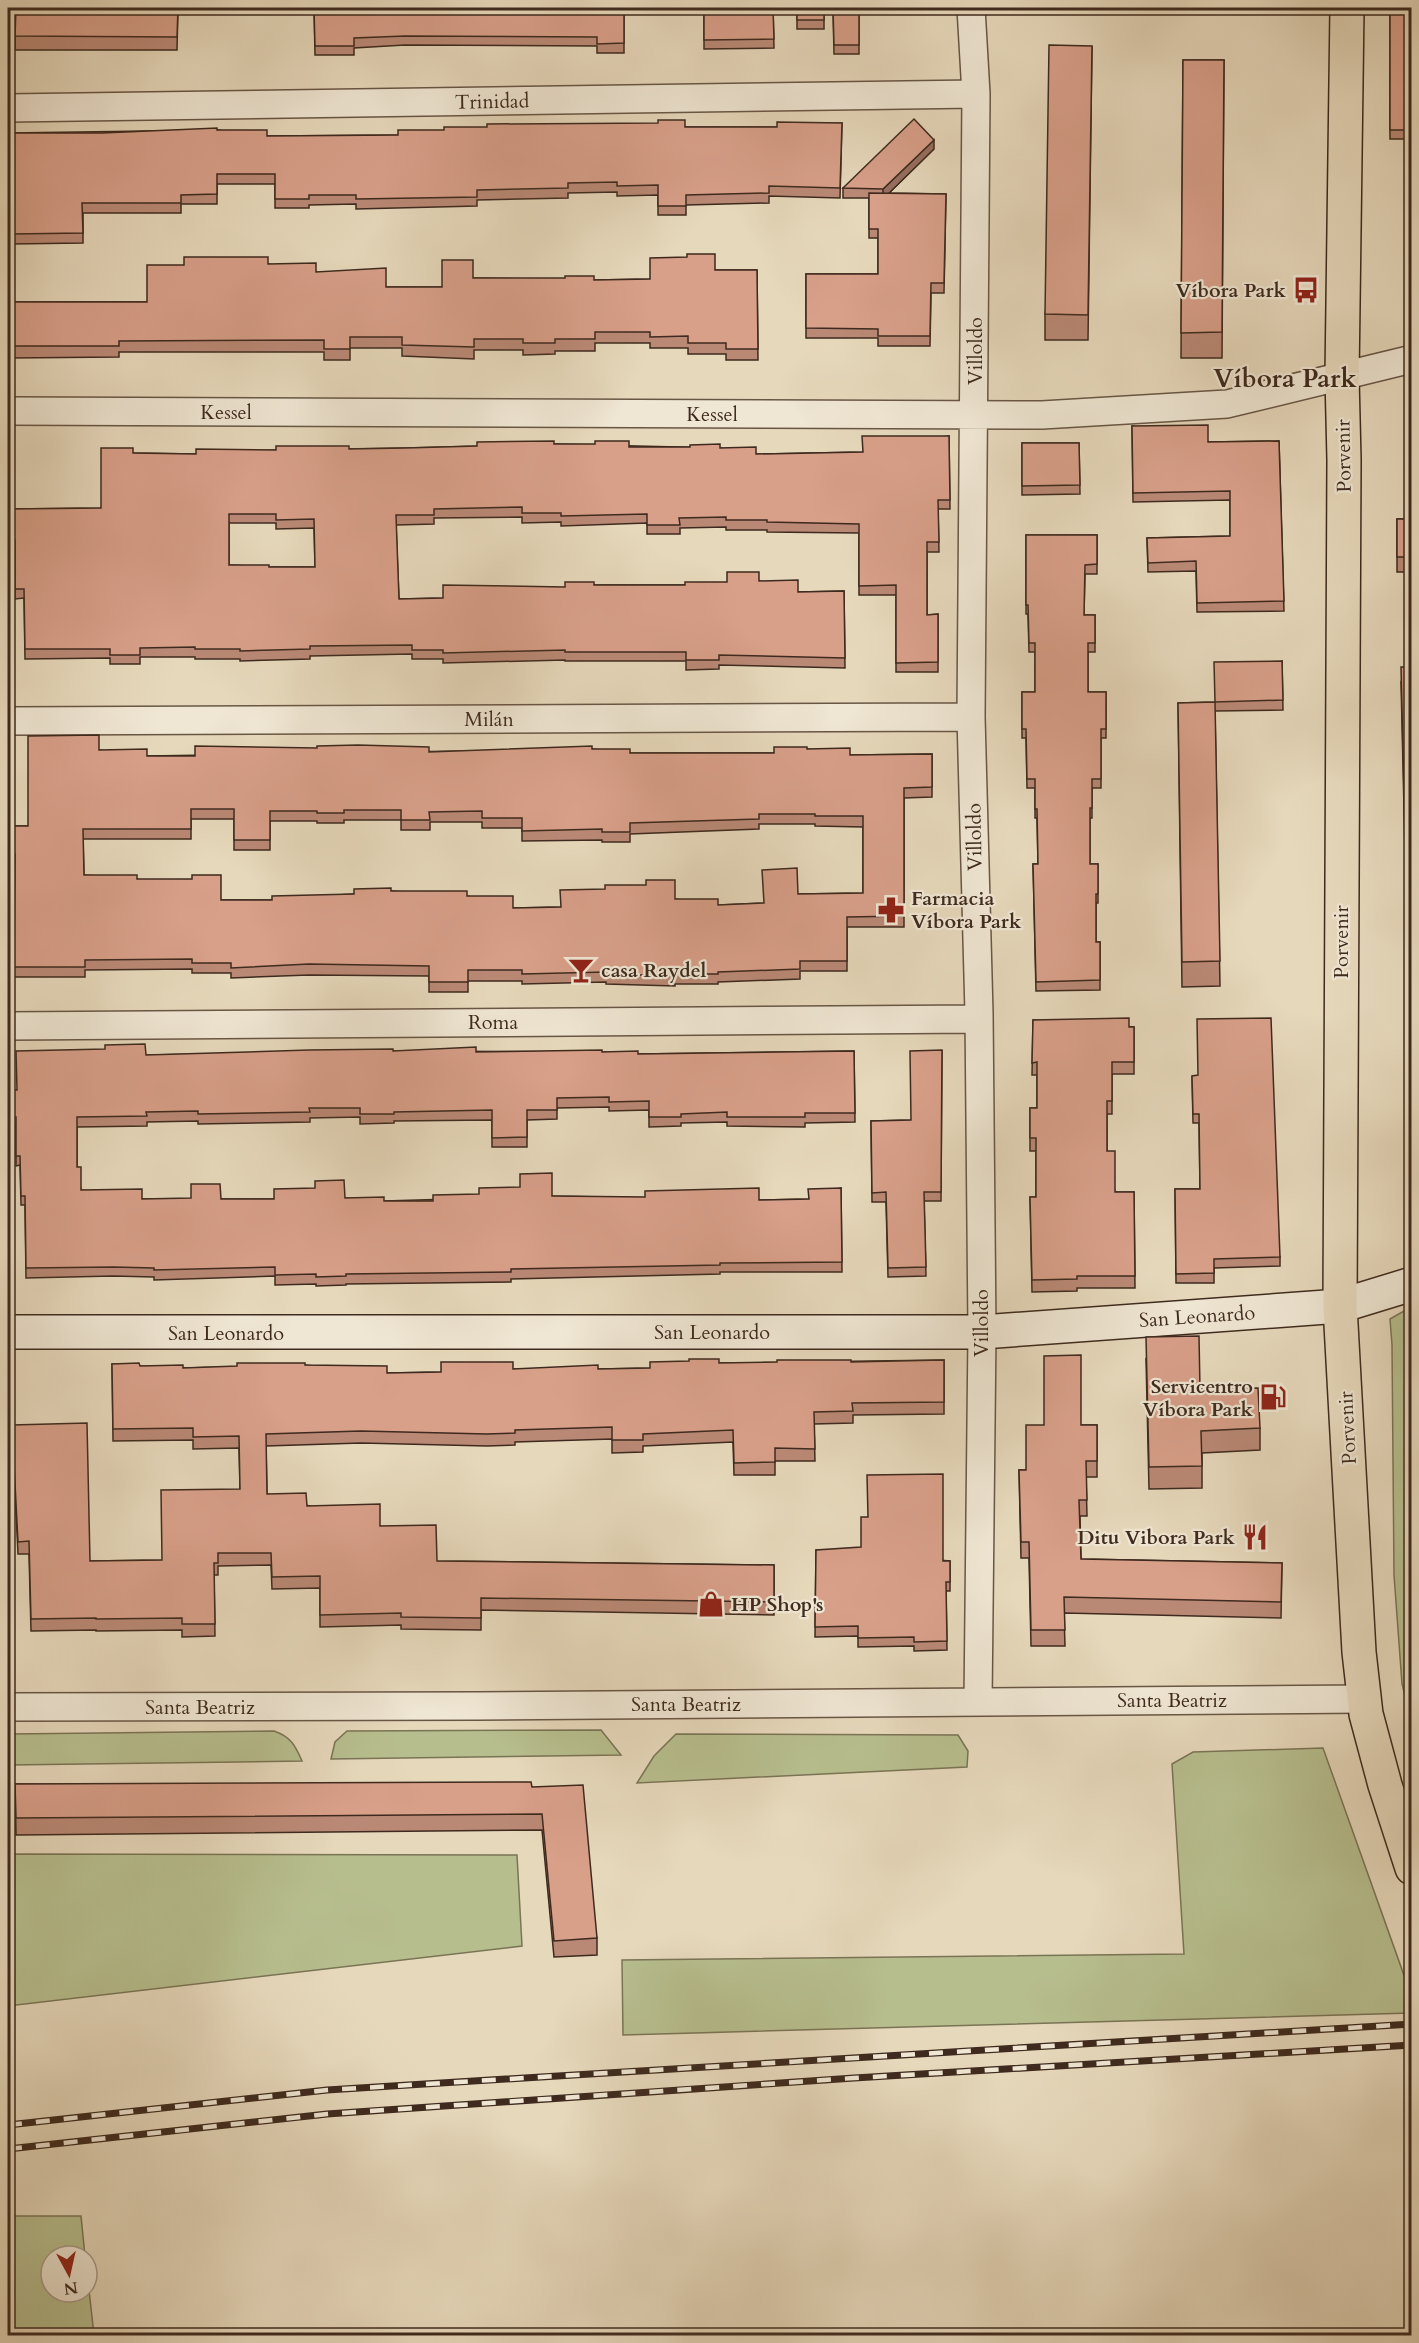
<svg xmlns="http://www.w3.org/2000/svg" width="1419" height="2343" font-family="Cardo,serif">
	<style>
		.green { fill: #b7be8e; stroke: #7a7456; stroke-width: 1.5 }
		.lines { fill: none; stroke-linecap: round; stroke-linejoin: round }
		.street-casing { stroke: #685645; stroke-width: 30 }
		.secondary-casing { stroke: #3e2a1e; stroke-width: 36 }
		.primary-casing { stroke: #3e2a1e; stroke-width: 36 }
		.street { stroke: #efe6d3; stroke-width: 27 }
		.secondary { stroke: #efe6d3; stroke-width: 33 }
		.primary { stroke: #e6d8bb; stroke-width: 33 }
		.rail-casing { stroke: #3e2a1e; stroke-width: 7 }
		.rail { stroke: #efe6d3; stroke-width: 4.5; stroke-dasharray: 14; stroke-linecap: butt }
		.wall { fill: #ba8976; stroke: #3e2a1e; stroke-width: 1.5; fill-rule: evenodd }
		.shaded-wall { fill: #976f60; stroke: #3e2a1e; stroke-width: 1.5 }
		.building { fill: #d89f89; stroke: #3e2a1e; stroke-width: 1.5; fill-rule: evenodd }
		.labels { text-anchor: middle; stroke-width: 4.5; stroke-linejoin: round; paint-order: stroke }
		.street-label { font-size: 20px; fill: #3e2a1e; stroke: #efe6d3 }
		.poi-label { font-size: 20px; font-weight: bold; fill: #3e2a1e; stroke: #efe6d3; text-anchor: end }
		.district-label { font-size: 26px; font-weight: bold; fill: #3e2a1e; stroke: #efe6d3 }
	</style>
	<rect width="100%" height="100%" fill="#e6d8bb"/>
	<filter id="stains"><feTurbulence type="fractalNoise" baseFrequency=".00333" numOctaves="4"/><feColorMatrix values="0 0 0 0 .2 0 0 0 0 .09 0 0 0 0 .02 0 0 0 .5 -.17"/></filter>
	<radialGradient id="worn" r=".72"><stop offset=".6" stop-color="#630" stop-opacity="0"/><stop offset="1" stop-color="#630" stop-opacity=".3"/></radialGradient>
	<path class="green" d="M1411,1307V1720L1402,1684L1394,1575L1392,1345L1390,1319Z
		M601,1730L621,1755L331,1759L335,1742L347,1731Z
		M274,1731C291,1737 295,1745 302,1761L8,1765V1735L10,1734Z
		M676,1734L958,1735L968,1751L967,1767L637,1783L654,1756Z
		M1323,1748L1411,1995V2013L623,2035L622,1960L1184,1954L1172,1764L1193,1752Z
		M8,1854L517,1855L522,1946L8,2006Z
		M8,2216H81L85,2256H51V2292H87V2272L94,2335H8Z"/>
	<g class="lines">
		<g class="street-casing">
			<path id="street" d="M971,8L976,94L971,717L979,1013L982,1332L978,1702
				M8,108L976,94
				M8,411L1042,415L1227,404L1412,359
				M8,721L971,717
				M8,1026L979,1019
				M8,1707L477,1706L1365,1699"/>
		</g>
		<g class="secondary-casing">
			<path id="secondary" d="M8,1332H982L1340,1306L1412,1284"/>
		</g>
		<g class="primary-casing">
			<path id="primary" d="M1347,8L1342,377L1344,460L1340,1306L1359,1652L1366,1714L1385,1785L1412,1868"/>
		</g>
		<use href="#street" class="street"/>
		<use href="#secondary" class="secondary"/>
		<use href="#primary" class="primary"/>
		<g class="rail-casing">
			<path id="rail" d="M8,2125L327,2090L1412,2024
				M8,2149L327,2114L854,2078L1412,2045"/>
		</g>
		<use href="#rail" class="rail"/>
	</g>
	<path class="wall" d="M16,8H178L177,50H15Z
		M314,8H624V53H597V46L405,45L354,48V55H315Z
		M704,8H773L774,48L704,49Z
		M797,8H824V29H797Z
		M833,8H859V54H834Z
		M1412,8V139H1390V9Z
		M1092,46L1088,340H1045V314Z
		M1183,60H1224L1222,358H1181Z
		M842,123L840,198L769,196V203L686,205V215H658V195L617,196V192L568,193V198L477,200V206L356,209V204L309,205V208H275V184H217V204H181V213H83V243L11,244V183H8V133L217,130L267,136L398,135L685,127H777Z
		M934,149L889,193L946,194L944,293H931L930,346H878V338H806V274H878V238H869V198H843V188Z
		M268,264L316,272L386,287H442L473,278L594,280L650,279L715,270H757L758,360H726V354H688V348H650V343H595V351H555V354L523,355V350H474V359L402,356V348H350V360H324V352H119V357L10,358V302H147Z
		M1132,426L1208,442L1279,441L1284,611L1197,612L1196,571L1148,572L1147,538L1230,536V500L1133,502Z
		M949,436L950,509H938L939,552H927V615L938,614V672H896V595H859V533L767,532V530H726V527L680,528V534H647V523L561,526V522L522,523V517L434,518V524L396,525L399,599L443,598L594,585H685L759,581L798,592L844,591L845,668L719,665V669L686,670V661H565V660L443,663V659H412V654L310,656V659L240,661V659H195V657H140V664H110V658L25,659L24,598L15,599V549H8V509L101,508L133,453L196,454L276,450L405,448L554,444L720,448L756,454L862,452ZM229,523H276V529L314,528L315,567H269L229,565Z
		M1022,443H1079L1080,494L1022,495Z
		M1397,519H1412V851H1405L1401,682L1407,667L1406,572H1397Z
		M1026,535H1097V574H1085L1084,615H1095V652H1088V692H1106V738H1101V788H1092V818H1090V864H1098V903H1096V942H1100V990L1036,991L1033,864H1038L1037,818H1035V788H1027L1026,738H1022V692H1035V652H1029L1028,614H1026Z
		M1282,661L1283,710L1215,711L1220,986L1182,987L1178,703L1215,702Z
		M592,749L630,753H774L807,749L850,755L932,754V797L904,798V927H847V971H800V979L718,982V984H675V986L606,984V982L522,984V981H468V992H429V976L309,975L231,978V973H192V969L85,970V977H14L15,864H8V826H28L99,750L147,756ZM191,819H234V850H270V821H317V823H344V820H401V830H430V822H482V828H522V841L602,840V842H630V834L759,829V824H815V826L863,827V893L798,894L763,903L718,905L675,899L560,907L513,908L467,896L391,891L272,900H221L137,879L84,875L83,839H191Z
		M1033,1020L1134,1027V1074H1112V1114H1107V1151L1115,1192H1134L1135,1288H1077V1291L1032,1292L1030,1197H1036V1151H1030V1108H1037V1075H1032Z
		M1412,1025V1121H1408L1405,1035Z
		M942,1050L941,1201H924L926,1276L888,1277L886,1202H872L871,1121L911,1120Z
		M393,1051L602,1052L638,1054L854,1051L855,1122L805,1123V1127L727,1126V1122L681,1123V1126L649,1127V1110L609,1111V1107L557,1108V1119L527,1120V1147H492V1120L394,1121V1123L360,1124V1117L310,1118V1122L198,1124V1121L147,1122V1126L77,1127V1167L81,1190L142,1199H274L345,1198L384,1201L552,1196L759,1200L808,1199L841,1188L842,1272H720V1274L511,1279V1282L346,1284V1285L316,1286V1284L275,1285V1276L154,1280V1277L113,1276L26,1278L25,1205H21L20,1165L16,1166V1126H10V1090H17L146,1055Z
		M1192,1076L1280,1257V1266L1214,1268V1283H1176L1175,1189H1200L1199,1123H1193Z
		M1146,1359L1200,1389L1260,1428V1450L1202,1453V1488L1149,1489Z
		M944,1360V1414L853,1415V1423L814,1424L815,1461H775V1475H734L733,1442L643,1446V1452L612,1453V1439L515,1442V1445L487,1446L361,1443L266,1446L267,1494L380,1526L437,1561L774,1565V1615L481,1610V1630L401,1629V1625L320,1627V1588L272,1589L271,1565L218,1566V1575H214L215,1636L182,1637V1630L96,1631V1630L31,1631L29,1554H18L12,1425L90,1561L162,1560L240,1489L239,1448L193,1449V1440L113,1441L112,1364L140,1366L183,1368L305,1365L387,1373L441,1372L513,1369H598L650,1368L719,1363Z
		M1081,1425H1097V1477H1086L1087,1516H1080L1081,1559L1282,1563L1281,1618L1064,1613L1065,1646H1031L1029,1558H1021L1019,1470H1026Z
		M816,1550L950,1561V1591H946L947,1650L914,1651V1646L858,1647V1636L815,1637Z
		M15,1784L532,1787L597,1938V1955L554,1957L542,1830L16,1835Z"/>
	<path class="shaded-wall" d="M934,140V149L883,199V189Z"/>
	<path class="building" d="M16,8H178L177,37L15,36Z
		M314,8H624V43L597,44V37L405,36L354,38V46H315Z
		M704,8H773L774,39L704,40Z
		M797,8H824V20H797Z
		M833,8H859V45H834Z
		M1412,8V130H1390V9Z
		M1049,45L1092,46L1088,315L1045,314Z
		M1183,60H1224L1222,332L1181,333Z
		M914,119L934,140L883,189L843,188Z
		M658,120H685V127H777V122L842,123L840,188L769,186V193L686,195V206H658V185L617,186V182L568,183V188L477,190V197L356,199V195H309V199H275V174H217V194L181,195V203H82L83,233L11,234V174H8V133H102L217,128V130H267V136L398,135V130H444V127H487V124L658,123Z
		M869,193L946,194L944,283H931L930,336H878V329L806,328V274H878V229H869Z
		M687,254H715V270H757L758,349H726V343H688V336L650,337V332H595V339H555V343H523V339H474V347L402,345V337H350V349H324V340L119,341V346H10V302H147V265H184V257H268V264L316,263V272L386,268V287H442V260H473V278H565V276H594V280L650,279V258L687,257Z
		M1208,425V442L1279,441L1284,601L1197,603L1196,561L1148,563L1147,538L1230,536V491L1133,493L1132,426Z
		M862,436H949L950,500H938L939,542H927V615L938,614V662L896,663V585L859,586V524L767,522V520H726V517L679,518L680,525H647V514L561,516V513H522V507L434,509V515H396L399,599L443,598V585L565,587V582H594V585H685V582H727V572H759V581L798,580V592L844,591L845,658L719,655V660H686V652H565V650L443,653V650H412V645L310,646V649L240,651V649H195V647L140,648V655H110V649H25L24,589H15V540H8V509L101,508V448H133V453L196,454V449L276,450V446H349V449L405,448L477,446V442L554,441V444H595V441H629V447H690V445L720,444V448L756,447V454L863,452ZM229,514H276V520L314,519L315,567H269V565H229Z
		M1022,443H1079L1080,485L1022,486Z
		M1397,519H1412V835L1405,836L1401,667H1407L1406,557H1397Z
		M1026,535H1097V564L1085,565L1084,615H1095V643H1088V692H1106V729H1101V779H1092V808H1090V864H1098V894H1096V942H1100V980L1036,982L1033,864H1038L1037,809H1035V779H1027L1026,729H1022V692H1035V643H1029L1028,605H1026Z
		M1282,661L1283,700L1215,702L1214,662Z
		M1215,702L1220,961L1182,962L1178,703Z
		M99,735V750L147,749V756H195V746L317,748V746L358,745L429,747V752L592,746V749H630V753H774V747H807V749L850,748V755L932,754V787L904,788V916L847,917V961H800V969L718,972V974H675V976L606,974V972L522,974V970H468V982H429V966L309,964L231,968V963H192V959L85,960V967H14L15,854H8V826H28V736ZM191,809H234V840H270V811H317V813H344V810H401V820H430L429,812L482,811V818H522V831L602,829V832H630V823L759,819V814H815V816H863V893L798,894L797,868L762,870L764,903L718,905V899H675V880H646V885H605V889L560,890L561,907L513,908V896H467V891H391V888L354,889V894L272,896V900H221V875H192V879H137V875H84L83,829H191Z
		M1129,1018V1027H1134V1062H1112V1101H1107V1151H1115V1192H1134L1135,1276H1077V1279L1032,1280L1030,1197H1036V1138H1030V1108H1037V1062L1032,1063L1033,1020Z
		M1271,1018L1280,1257L1214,1259V1273L1176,1274L1175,1189H1200L1199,1114H1193L1192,1076L1198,1075L1197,1019Z
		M1405,1025H1412V1112H1408Z
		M145,1044L146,1055L309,1050L393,1049V1051L476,1047V1052L602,1050V1052L638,1051V1054L854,1051L855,1113H805V1117H727V1112L681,1114V1117H649V1101L609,1102V1097L557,1098V1110H527V1137L492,1138V1110L394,1112V1114H360V1108H309L310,1112L198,1114V1111L146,1112L147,1116L77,1117V1167H81V1190L142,1189V1199L191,1198V1184H220L221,1199H274V1189L315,1188V1181L344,1180L345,1198L384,1197V1201H433V1195L479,1194V1188L520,1187V1174L552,1173V1196L645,1197V1191L759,1188V1200L809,1199L808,1189L841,1188L842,1262L720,1263V1265L511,1269V1272L346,1274V1276L316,1277V1274L275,1275V1267L154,1270V1268L113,1267L26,1268L25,1196H21L20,1156H16V1117H10V1090H17L16,1051L105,1049V1045Z
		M942,1050L941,1192H924L926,1267L888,1268L886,1192L872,1193L871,1121L911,1120L910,1051Z
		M1199,1336L1200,1389L1258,1388L1260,1428L1201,1431L1202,1466L1149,1467L1146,1337Z
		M1081,1355V1425H1097V1461H1086L1087,1500H1079L1081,1559L1282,1563L1281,1602L1064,1597L1065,1630H1031L1029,1542H1021L1019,1470H1026V1425H1044V1356Z
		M689,1359H719V1363L777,1362V1360H851V1362L944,1360V1402L852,1403L853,1411L814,1412L815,1449L775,1448V1462L734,1463L733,1430L643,1434V1440H612V1427L515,1430V1433L487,1434L361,1431L266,1434L267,1494L306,1493L307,1506L380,1504V1526L436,1525L437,1561L774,1565V1602L481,1598V1618L401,1617V1613L320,1615V1576L272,1577L271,1553H218V1563H214L215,1624H182V1618L96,1619V1618L31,1619L29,1541L18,1542L12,1425L87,1423L90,1561L162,1560L161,1490L240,1489L239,1436L193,1437V1428L113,1429L112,1364L139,1363L140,1366L183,1365V1368L237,1366V1363H305V1365L387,1366V1373L441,1372V1362H513V1369L598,1365V1369L650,1368V1362L689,1361Z
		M943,1474V1561H950V1582H946L947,1641L914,1642V1637L858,1638V1626L815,1627L816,1550L861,1547V1517H868L867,1475Z
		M531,1782L532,1787L583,1785L597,1938L554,1941L542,1814L16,1818L15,1784Z"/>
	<defs>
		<g id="bus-bare" transform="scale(2.07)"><path d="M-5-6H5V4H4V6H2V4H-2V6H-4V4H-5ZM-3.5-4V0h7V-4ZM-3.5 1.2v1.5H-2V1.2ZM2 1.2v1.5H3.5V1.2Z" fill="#8f2418" stroke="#efe6d3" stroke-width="2.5" paint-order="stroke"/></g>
		<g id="pharmacy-bare" transform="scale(2.07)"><path d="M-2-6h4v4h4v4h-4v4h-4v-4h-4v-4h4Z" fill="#8f2418" stroke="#efe6d3" stroke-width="2.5" paint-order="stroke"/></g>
		<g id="bar-bare" transform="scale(2.07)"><path d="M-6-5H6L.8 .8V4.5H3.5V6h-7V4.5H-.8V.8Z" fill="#8f2418" stroke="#efe6d3" stroke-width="2.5" paint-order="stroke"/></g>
		<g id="fuel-bare" transform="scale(2.07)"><path d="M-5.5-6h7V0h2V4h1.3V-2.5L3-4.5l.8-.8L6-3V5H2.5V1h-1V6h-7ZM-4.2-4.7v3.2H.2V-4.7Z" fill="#8f2418" stroke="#efe6d3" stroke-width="2.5" paint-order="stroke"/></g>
		<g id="restaurant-bare" transform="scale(2.07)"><path d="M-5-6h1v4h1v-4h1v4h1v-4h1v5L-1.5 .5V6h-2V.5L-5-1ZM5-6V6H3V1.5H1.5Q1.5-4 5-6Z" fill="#8f2418" stroke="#efe6d3" stroke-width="2.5" paint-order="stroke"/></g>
		<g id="shop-bare" transform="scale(2.07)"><path d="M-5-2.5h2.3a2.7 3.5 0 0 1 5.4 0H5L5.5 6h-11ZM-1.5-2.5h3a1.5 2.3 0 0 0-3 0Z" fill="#8f2418" stroke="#efe6d3" stroke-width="2.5" paint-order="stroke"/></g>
	</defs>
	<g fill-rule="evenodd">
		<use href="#bus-bare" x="1306" y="290"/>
		<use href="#pharmacy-bare" x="891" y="910"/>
		<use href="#bar-bare" x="581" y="970"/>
		<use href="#fuel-bare" x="1273" y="1397"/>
		<use href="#restaurant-bare" x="1255" y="1537"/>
		<use href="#shop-bare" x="711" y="1604"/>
	</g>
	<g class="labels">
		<g class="street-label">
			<text transform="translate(492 101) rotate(-1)" y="7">Trinidad</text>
			<text transform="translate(975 351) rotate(-90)" y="7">Villoldo</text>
			<text x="226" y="419">Kessel</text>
			<text x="712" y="421">Kessel</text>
			<text transform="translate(1343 456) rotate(-91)" y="7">Porvenir</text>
			<text x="489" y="726">Milán</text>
			<text transform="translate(974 837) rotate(-91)" y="7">Villoldo</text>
			<text transform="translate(1341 942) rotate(-90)" y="7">Porvenir</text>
			<text x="493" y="1029">Roma</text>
			<text transform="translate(1197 1316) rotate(-4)" y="7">San Leonardo</text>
			<text transform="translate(981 1323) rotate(-90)" y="7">Villoldo</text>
			<text x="712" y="1339">San Leonardo</text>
			<text x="226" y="1340">San Leonardo</text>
			<text transform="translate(1347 1428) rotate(-93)" y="7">Porvenir</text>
			<text x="1172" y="1707">Santa Beatriz</text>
			<text x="686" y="1711">Santa Beatriz</text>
			<text x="200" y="1714">Santa Beatriz</text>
		</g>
		<g class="poi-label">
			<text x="1286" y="297">Víbora Park</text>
			<text x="911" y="905" text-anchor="start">Farmacia<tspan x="911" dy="23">Víbora Park</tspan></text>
			<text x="601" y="977" text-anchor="start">casa Raydel</text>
			<text x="1253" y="1393">Servicentro<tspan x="1253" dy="23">Víbora Park</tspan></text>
			<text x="1235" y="1544">Ditu Vibora Park</text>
			<text x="731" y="1611" text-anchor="start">HP Shop's</text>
		</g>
		<g class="district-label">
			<text x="1285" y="387">Víbora Park</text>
		</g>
	</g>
	<rect width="1419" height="2343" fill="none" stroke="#e6d8bb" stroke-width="30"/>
	<rect x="9" y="9" width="1401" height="2325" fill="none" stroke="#3e2a1e" stroke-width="3"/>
	<rect x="15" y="15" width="1389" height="2313" fill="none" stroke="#3e2a1e" stroke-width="1.5"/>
	<g transform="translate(69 2274) rotate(172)"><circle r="28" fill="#efe6d3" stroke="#a89b8b" stroke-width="1.5"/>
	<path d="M0-4.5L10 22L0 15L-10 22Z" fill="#8f2418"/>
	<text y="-9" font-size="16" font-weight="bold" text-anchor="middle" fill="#3e2a1e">N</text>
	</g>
	<rect width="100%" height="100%" filter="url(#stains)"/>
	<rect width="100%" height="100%" fill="url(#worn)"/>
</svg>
